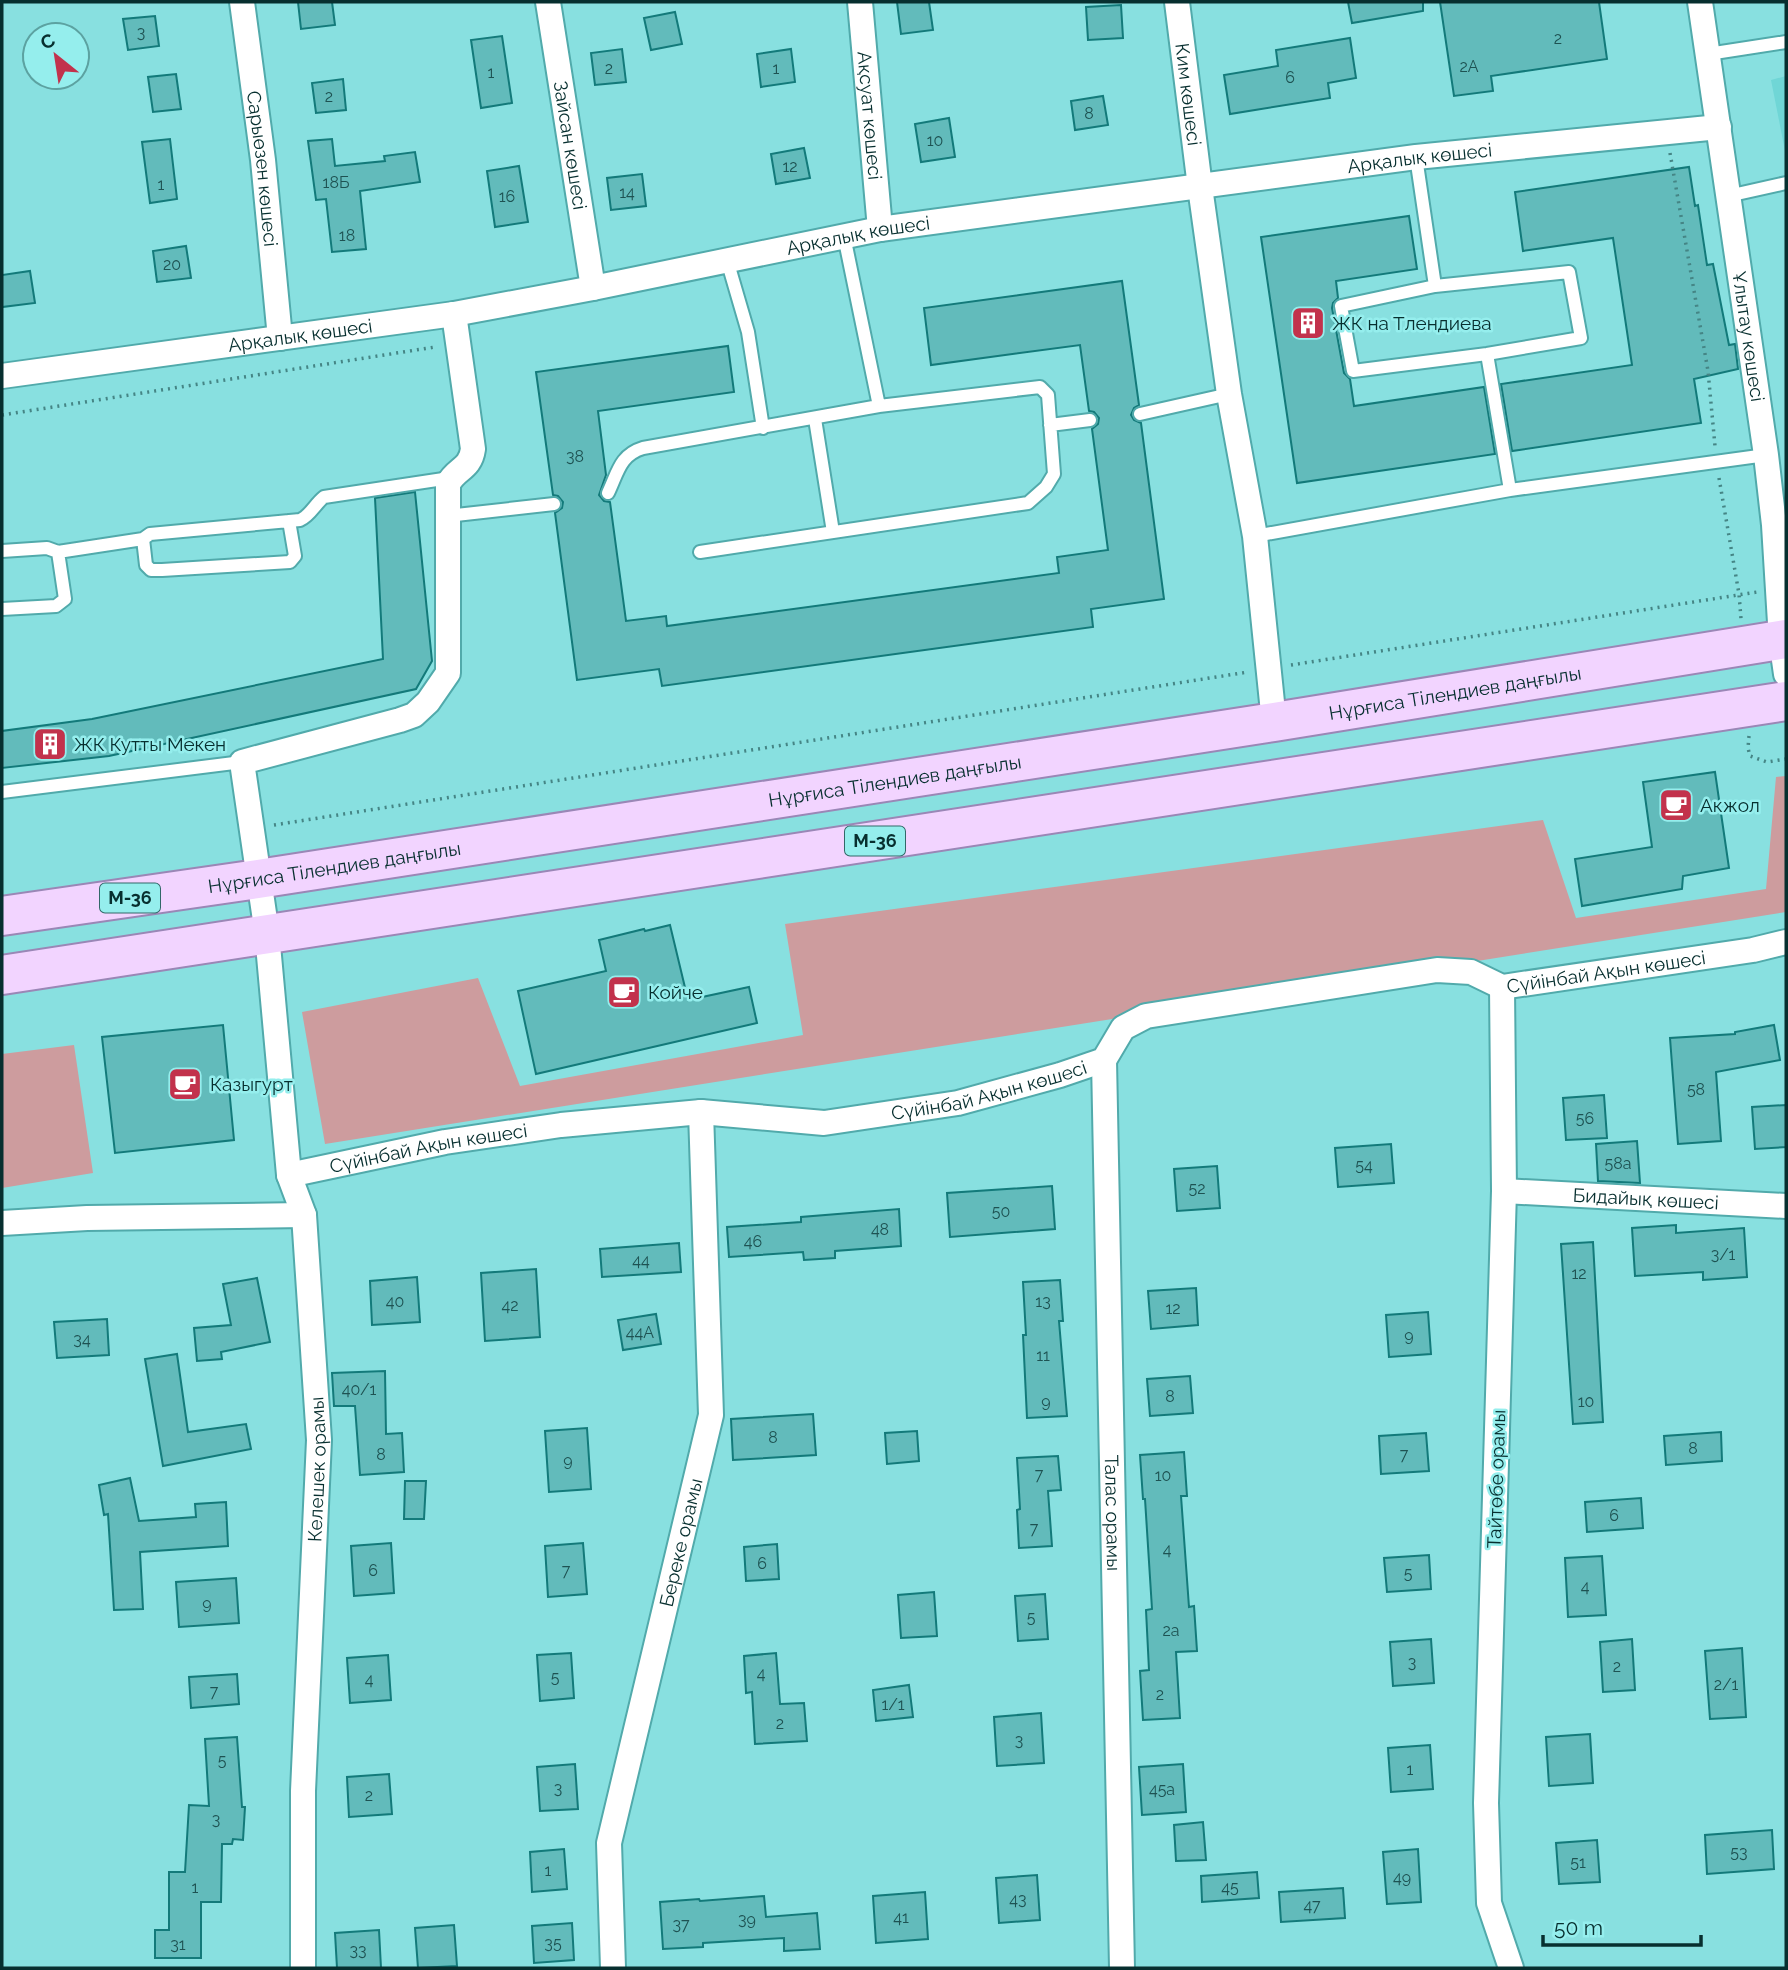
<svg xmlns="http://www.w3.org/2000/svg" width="1788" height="1970" font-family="Raleway,sans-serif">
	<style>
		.built { fill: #70d6d6 }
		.green { fill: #cd9c9e }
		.building { fill: #62bbbb; stroke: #137a7a; stroke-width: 2 }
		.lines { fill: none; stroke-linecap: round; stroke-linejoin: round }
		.service-casing { stroke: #51aaab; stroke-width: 16 }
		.minor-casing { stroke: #51aaab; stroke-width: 28 }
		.primary-casing { stroke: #9a87b6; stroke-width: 42 }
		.path { stroke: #458585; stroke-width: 3.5; stroke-dasharray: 2 5; stroke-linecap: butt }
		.service { stroke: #fff; stroke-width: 12 }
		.minor { stroke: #fff; stroke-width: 24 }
		.primary { stroke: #f2d4ff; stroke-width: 38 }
		.labels { text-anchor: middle; stroke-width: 5; stroke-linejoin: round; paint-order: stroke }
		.number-label { font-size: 16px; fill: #1e5252 }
		.shield { fill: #95eeed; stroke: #326868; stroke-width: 2 }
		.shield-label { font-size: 18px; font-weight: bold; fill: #072f2f }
		.street-label { font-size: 19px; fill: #072f2f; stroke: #95eeed }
		.poi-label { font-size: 19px; fill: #072f2f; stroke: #95eeed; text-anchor: start }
	</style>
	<rect width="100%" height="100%" fill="#88e0e0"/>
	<path class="built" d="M1786,76V156L1771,80Z"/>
	<path class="green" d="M1786,776V912L325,1144L302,1012L478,978L520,1086L803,1035L785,924L1543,820L1576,918L1766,889L1776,777Z
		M74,1045L93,1173L2,1188V1054Z"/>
	<path class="building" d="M298,2H332L335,25L301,29Z
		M897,2H929L933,30L901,34Z
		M1348,2H1423V11L1352,23Z
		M1440,2H1599L1607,59L1491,76L1493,91L1454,96Z
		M1121,5L1123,38L1088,40L1086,7Z
		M675,12L682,44L651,50L644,18Z
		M155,16L159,46L128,50L123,19Z
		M502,36L512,103L481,108L471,40Z
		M1350,38L1356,78L1328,83L1330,98L1230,114L1224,75L1278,66L1276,50Z
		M622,49L626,82L595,85L591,53Z
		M791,49L795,82L761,87L757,54Z
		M176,74L181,109L153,112L148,77Z
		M343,79L346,110L316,113L312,83Z
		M1103,96L1108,125L1075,130L1071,101Z
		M949,118L955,157L921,162L915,124Z
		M170,139L177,199L150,203L142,142Z
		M332,139L335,166L385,161L384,156L415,152L420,182L360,191L366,249L332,252L326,199L316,200L308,141Z
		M804,148L810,178L776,184L771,154Z
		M519,166L528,222L495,227L487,171Z
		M1689,167L1695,206L1698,205L1707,265L1713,264L1729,345L1735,344L1738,369L1694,379L1701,423L1512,451L1501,384L1632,365L1613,238L1523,251L1515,192Z
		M642,174L646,206L611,210L607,178Z
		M1409,216L1417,269L1336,281L1338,298L1333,303L1332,308L1344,373L1350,379L1354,406L1484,387L1495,454L1297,483L1261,237Z
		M186,246L191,278L157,282L153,251Z
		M30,271L35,303L2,307V275Z
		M1122,281L1139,405L1134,408L1131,415L1134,420L1141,423L1164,599L1091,609L1093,627L662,686L659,669L577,680L555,513L562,508L563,502L558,496L553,495L536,372L728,346L734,392L598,411L606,475L599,495L604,501L610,502L626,621L666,616L667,626L1059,573L1057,557L1108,550L1092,429L1098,424L1099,418L1094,412L1089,411L1080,345L931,365L924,308Z
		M415,492L432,661L416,689L109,756L2,768V731L92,719L383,659L375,498Z
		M1715,772L1729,868L1683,876L1682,889L1582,906L1575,859L1652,847L1643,782Z
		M670,925L688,1000L749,987L757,1023L536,1074L518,991L606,971L599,940L644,929L645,931Z
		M223,1025L234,1140L115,1153L102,1037Z
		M1774,1025L1780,1060L1716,1072L1721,1141L1678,1144L1670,1038L1735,1034V1032Z
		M1604,1095L1607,1138L1566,1140L1563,1098Z
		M1786,1105V1147L1755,1149L1752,1107Z
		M1637,1141L1640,1183L1598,1181L1596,1144Z
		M1391,1144L1394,1183L1338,1187L1335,1148Z
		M1217,1166L1220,1208L1177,1211L1174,1169Z
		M1052,1186L1055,1229L950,1237L947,1193Z
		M899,1209L901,1246L835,1251V1258L804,1260L803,1252L729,1257L727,1227L801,1222V1217Z
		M1676,1225V1233L1744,1228L1747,1277L1703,1280V1272L1635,1276L1632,1228Z
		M1593,1242L1603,1422L1573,1424L1561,1244Z
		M679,1243L681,1272L602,1277L600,1249Z
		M536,1269L540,1337L485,1341L481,1273Z
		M417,1277L420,1322L372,1325L370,1281Z
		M257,1278L270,1342L221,1352L222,1359L197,1361L194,1328L231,1325L223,1284Z
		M1060,1280L1063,1321H1059L1067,1416L1027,1418L1023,1335H1026L1023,1282Z
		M1196,1288L1198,1325L1151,1329L1148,1291Z
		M1428,1312L1431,1354L1389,1357L1386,1315Z
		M656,1314L661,1344L623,1350L618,1320Z
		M107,1319L109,1355L57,1358L54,1322Z
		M177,1354L188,1432L246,1424L251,1449L163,1466L145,1359Z
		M385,1371L386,1434L402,1433L404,1472L360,1475L355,1406H334L332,1373Z
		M1190,1376L1193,1413L1150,1416L1147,1379Z
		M813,1414L816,1455L733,1460L731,1419Z
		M587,1428L591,1489L549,1492L545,1431Z
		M917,1431L919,1461L887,1464L885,1433Z
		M1721,1432L1722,1461L1666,1465L1664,1436Z
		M1426,1433L1429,1471L1381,1474L1379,1436Z
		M1184,1452L1187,1496H1181L1189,1607L1194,1606L1197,1651L1176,1652L1180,1718L1143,1720L1140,1671L1149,1670L1146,1610L1152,1609L1145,1499H1143L1140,1455Z
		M1058,1456L1061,1490L1048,1491L1052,1546L1019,1548L1017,1510L1020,1509L1017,1458Z
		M130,1478L139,1521L196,1517L195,1504L226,1502L228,1546L140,1552L143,1609L114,1610L108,1514L104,1515L99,1485Z
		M405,1481H426L424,1519H404Z
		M1641,1498L1643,1528L1587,1532L1585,1502Z
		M391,1543L394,1593L354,1596L351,1546Z
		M583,1543L587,1594L548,1597L545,1546Z
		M777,1544L779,1579L746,1581L744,1547Z
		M1429,1555L1431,1589L1387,1592L1384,1558Z
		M1602,1556L1606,1615L1568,1617L1565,1558Z
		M236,1578L239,1623L179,1627L176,1582Z
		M934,1592L937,1636L901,1638L898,1595Z
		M1045,1594L1048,1639L1018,1641L1015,1596Z
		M1431,1639L1434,1683L1393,1686L1390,1642Z
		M1632,1639L1635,1690L1603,1692L1600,1642Z
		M1742,1648L1746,1717L1710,1719L1705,1651Z
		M571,1653L574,1698L540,1701L537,1655Z
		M776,1653L780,1704L804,1703L807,1741L755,1744L752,1692L746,1693L744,1656Z
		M388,1655L391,1700L350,1703L347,1658Z
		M237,1674L239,1704L191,1708L189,1677Z
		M909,1685L913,1717L876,1721L873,1690Z
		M1041,1713L1044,1763L997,1766L994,1717Z
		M1590,1734L1593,1783L1549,1786L1546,1737Z
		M237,1737L242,1807H245L243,1840L233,1839L232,1844H222L221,1902H201V1958H155V1930H169V1872H185L189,1805L209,1806L205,1739Z
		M1430,1745L1433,1789L1391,1792L1388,1748Z
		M575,1764L578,1809L540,1811L537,1767Z
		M1183,1764L1186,1812L1142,1815L1139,1767Z
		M389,1774L392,1814L349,1817L347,1777Z
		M1203,1822L1206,1860L1176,1861L1174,1825Z
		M1772,1830L1774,1869L1707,1874L1705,1835Z
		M1597,1840L1600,1882L1559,1884L1556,1843Z
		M564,1849L567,1889L532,1892L530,1852Z
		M1418,1849L1421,1902L1387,1904L1383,1852Z
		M1257,1872L1259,1898L1202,1902L1201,1876Z
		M1037,1875L1040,1920L999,1923L996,1878Z
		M1343,1888L1345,1918L1281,1922L1279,1892Z
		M925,1892L928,1939L876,1943L873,1896Z
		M764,1896L766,1917L817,1913L820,1949L784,1951V1938L703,1943V1947L663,1949L660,1902L699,1899L700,1901Z
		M572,1923L574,1960L534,1963L532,1926Z
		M454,1925L457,1966L418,1968L415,1928Z
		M379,1930L381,1968H337L335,1933Z"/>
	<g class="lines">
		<g class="service-casing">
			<path id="service" d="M1708,54L1786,42
				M1416,157L1435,286
				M1728,196L1786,183
				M844,236L879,406
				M727,260L748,332L763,428
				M1569,272L1581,338L1487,354L1353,371L1341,306L1435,286Z
				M1487,354L1510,490
				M1140,414L1229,394
				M815,419L833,532
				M1050,425L1090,420
				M608,493C618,472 620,455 643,448L879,406L1040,387L1048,395L1054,474L1046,487L1028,503L700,552
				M447,516L554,504
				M289,521L295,556L290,562L162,570H151L146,565L143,539L150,534L300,520C310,516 315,504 324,497L450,478
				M1255,536L1510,490L1766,455
				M2,551L47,548L58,552L65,599L56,606L2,609
				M58,552L143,539
				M2,792L242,762"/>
		</g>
		<g class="minor-casing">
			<g id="minor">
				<path id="s1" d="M242,2L263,160L280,338"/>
				<path id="s2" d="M548,2L593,288"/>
				<path id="s3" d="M860,2L880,229"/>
				<path id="s4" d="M1177,2L1200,187L1229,394L1255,536L1274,722"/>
				<path id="s5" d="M1700,2L1766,455L1774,525L1781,639L1786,674"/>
				<path id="s6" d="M2,376L454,314L593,288L880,229L1416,157L1719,127"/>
				<path d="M1502,987L1504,1191L1486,1803L1489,1903L1511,1968"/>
				<path id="s7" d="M1104,1060L1122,1968"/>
				<path id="s8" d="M289,1175L445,1142L561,1125L701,1112L824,1123L958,1103L1060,1075L1104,1060L1123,1028L1146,1016L1437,970L1471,972L1502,987L1753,950L1786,942"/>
				<path id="s9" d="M1504,1191L1786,1206"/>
				<path d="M2,1223L87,1218L304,1215"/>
				<path id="s10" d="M303,1968V1791L319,1440L304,1215L289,1175L267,934L242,762L400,720L414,715L428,702L448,673V484C456,468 470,470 473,449L454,314"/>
				<path id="s11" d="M613,1968L609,1843L711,1415L701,1112"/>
			</g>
		</g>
		<g class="primary-casing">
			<g id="primary">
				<path id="s12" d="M2,916L258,879L1274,722L1786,639"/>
				<path d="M2,975L1786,701"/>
			</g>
		</g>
		<path class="path" d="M1670,153L1708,371L1715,446
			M2,415L435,347
			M1719,478L1739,594L1741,619
			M1291,665L1757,592
			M1749,736L1748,748L1750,756L1767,762L1786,759
			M274,825L1248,672"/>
		<use href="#service" class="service"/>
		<use href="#minor" class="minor"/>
		<use href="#primary" class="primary"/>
	</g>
	<defs>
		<g id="building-square" transform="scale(1.75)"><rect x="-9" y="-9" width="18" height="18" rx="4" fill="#c2324c" stroke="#95eeed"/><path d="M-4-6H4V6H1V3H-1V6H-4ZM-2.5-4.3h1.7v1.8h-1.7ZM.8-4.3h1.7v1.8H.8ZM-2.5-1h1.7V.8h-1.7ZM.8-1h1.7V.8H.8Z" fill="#fff"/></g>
		<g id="cafe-square" transform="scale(1.75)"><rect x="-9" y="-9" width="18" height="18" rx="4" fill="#c2324c" stroke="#95eeed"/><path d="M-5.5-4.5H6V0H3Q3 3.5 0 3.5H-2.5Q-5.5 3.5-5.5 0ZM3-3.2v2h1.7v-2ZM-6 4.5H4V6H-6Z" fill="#fff"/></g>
	</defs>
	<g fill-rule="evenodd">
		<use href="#building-square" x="1308" y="323"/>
		<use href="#building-square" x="50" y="744"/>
		<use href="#cafe-square" x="1676" y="805"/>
		<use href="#cafe-square" x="624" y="992"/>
		<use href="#cafe-square" x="185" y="1084"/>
	</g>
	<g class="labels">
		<g class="number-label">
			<text x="141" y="38">3</text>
			<text x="1558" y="44">2</text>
			<text x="1469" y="72">2А</text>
			<text x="609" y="74">2</text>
			<text x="776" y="74">1</text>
			<text x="491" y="78">1</text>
			<text x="1290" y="83">6</text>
			<text x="329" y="102">2</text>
			<text x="1089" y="119">8</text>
			<text x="935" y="146">10</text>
			<text x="790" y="172">12</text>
			<text x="336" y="188">18Б</text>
			<text x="161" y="190">1</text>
			<text x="627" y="198">14</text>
			<text x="507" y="202">16</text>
			<text x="347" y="241">18</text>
			<text x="172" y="270">20</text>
			<text x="575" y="462">38</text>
			<text x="1696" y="1095">58</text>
			<text x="1585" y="1124">56</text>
			<text x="1618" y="1169">58а</text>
			<text x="1364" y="1171">54</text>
			<text x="1197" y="1194">52</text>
			<text x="1001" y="1217">50</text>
			<text x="880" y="1235">48</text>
			<text x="753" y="1247">46</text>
			<text x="1723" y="1260">3/1</text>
			<text x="641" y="1266">44</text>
			<text x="1579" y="1279">12</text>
			<text x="395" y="1307">40</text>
			<text x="1043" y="1307">13</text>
			<text x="510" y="1311">42</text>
			<text x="1173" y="1314">12</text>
			<text x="640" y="1338">44А</text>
			<text x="1409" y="1341">9</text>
			<text x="82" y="1345">34</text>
			<text x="1043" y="1361">11</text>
			<text x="359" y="1395">40/1</text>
			<text x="1170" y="1402">8</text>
			<text x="1046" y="1407">9</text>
			<text x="1586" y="1407">10</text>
			<text x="773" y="1443">8</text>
			<text x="1693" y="1454">8</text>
			<text x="381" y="1460">8</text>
			<text x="1404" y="1460">7</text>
			<text x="568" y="1466">9</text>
			<text x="1039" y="1480">7</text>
			<text x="1163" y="1481">10</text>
			<text x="1614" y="1521">6</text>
			<text x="1034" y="1534">7</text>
			<text x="1167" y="1555">4</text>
			<text x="762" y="1569">6</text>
			<text x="373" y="1576">6</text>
			<text x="566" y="1576">7</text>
			<text x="1408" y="1579">5</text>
			<text x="1585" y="1592">4</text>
			<text x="207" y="1609">9</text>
			<text x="1031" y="1623">5</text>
			<text x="1171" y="1636">2а</text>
			<text x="1412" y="1668">3</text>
			<text x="1617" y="1672">2</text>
			<text x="761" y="1679">4</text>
			<text x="555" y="1683">5</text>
			<text x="369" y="1685">4</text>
			<text x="1726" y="1690">2/1</text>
			<text x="214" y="1697">7</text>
			<text x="1160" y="1700">2</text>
			<text x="893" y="1710">1/1</text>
			<text x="780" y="1729">2</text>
			<text x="1019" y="1746">3</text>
			<text x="222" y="1766">5</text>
			<text x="1410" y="1775">1</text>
			<text x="558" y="1794">3</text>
			<text x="1162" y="1795">45а</text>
			<text x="369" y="1801">2</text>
			<text x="216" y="1825">3</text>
			<text x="1739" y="1858">53</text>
			<text x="1578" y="1868">51</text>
			<text x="548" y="1876">1</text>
			<text x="1402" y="1883">49</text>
			<text x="195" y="1893">1</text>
			<text x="1230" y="1893">45</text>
			<text x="1018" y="1905">43</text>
			<text x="1312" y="1911">47</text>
			<text x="901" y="1923">41</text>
			<text x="747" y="1925">39</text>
			<text x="681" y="1930">37</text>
			<text x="553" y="1949">35</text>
			<text x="178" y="1950">31</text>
			<text x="358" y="1956">33</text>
		</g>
		<g class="shield">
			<rect x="845" y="826.5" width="60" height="29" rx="5"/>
			<rect x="100" y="883.5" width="60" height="29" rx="5"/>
		</g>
		<g class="shield-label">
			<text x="875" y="847">M-36</text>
			<text x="130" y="904">M-36</text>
		</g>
		<g class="street-label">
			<text dy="7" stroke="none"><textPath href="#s4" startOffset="93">Ким көшесі</textPath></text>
			<text dy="7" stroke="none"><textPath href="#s3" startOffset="114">Ақсуат көшесі</textPath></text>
			<text dy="7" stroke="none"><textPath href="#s2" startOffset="145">Зайсан көшесі</textPath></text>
			<text dy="7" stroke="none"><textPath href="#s6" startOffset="1435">Арқалық көшесі</textPath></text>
			<text dy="7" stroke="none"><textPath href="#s1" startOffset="168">Сарыөзен көшесі</textPath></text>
			<text dy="7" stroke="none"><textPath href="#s6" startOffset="868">Арқалық көшесі</textPath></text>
			<text dy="7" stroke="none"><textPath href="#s6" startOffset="301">Арқалық көшесі</textPath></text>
			<text dy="7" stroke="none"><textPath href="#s5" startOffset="338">Ұлытау көшесі</textPath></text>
			<text dy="7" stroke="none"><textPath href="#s12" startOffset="1470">Нұрғиса Тілендиев даңғылы</textPath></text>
			<text dy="7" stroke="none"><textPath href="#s12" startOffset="903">Нұрғиса Тілендиев даңғылы</textPath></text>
			<text dy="7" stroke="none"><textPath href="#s12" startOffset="336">Нұрғиса Тілендиев даңғылы</textPath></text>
			<text dy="7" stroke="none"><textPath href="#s8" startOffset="1360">Сүйінбай Ақын көшесі</textPath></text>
			<text dy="7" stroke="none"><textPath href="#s8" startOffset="709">Сүйінбай Ақын көшесі</textPath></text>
			<text dy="7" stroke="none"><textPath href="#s8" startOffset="142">Сүйінбай Ақын көшесі</textPath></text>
			<text dy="7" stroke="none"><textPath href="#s9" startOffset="142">Бидайық көшесі</textPath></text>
			<text dy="7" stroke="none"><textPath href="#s10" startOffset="499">Келешек орамы</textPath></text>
			<text transform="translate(1496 1479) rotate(-88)" y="7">Тайтөбе орамы</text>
			<text dy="7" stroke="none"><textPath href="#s7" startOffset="453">Талас орамы</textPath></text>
			<text dy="7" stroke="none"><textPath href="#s11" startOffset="434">Береке орамы</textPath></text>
		</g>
		<g class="poi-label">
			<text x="1332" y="330">ЖК на Тлендиева</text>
			<text x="74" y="751">ЖК Кутты Мекен</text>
			<text x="1700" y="812">Акжол</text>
			<text x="648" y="999">Койче</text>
			<text x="210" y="1091">Казыгурт</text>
		</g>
	</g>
	<rect width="1788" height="1970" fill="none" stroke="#072f2f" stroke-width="7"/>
	<g transform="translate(56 56) rotate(330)"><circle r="33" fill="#95eeed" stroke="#5ca2a1" stroke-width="2"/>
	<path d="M0-5L12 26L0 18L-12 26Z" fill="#c2324c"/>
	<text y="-10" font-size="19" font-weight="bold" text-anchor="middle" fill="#072f2f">С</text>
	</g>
	<path d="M1543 1935v10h158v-10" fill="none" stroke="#072f2f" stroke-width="3.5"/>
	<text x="1554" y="1935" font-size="21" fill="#072f2f" stroke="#95eeed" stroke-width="5" paint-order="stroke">50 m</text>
</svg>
